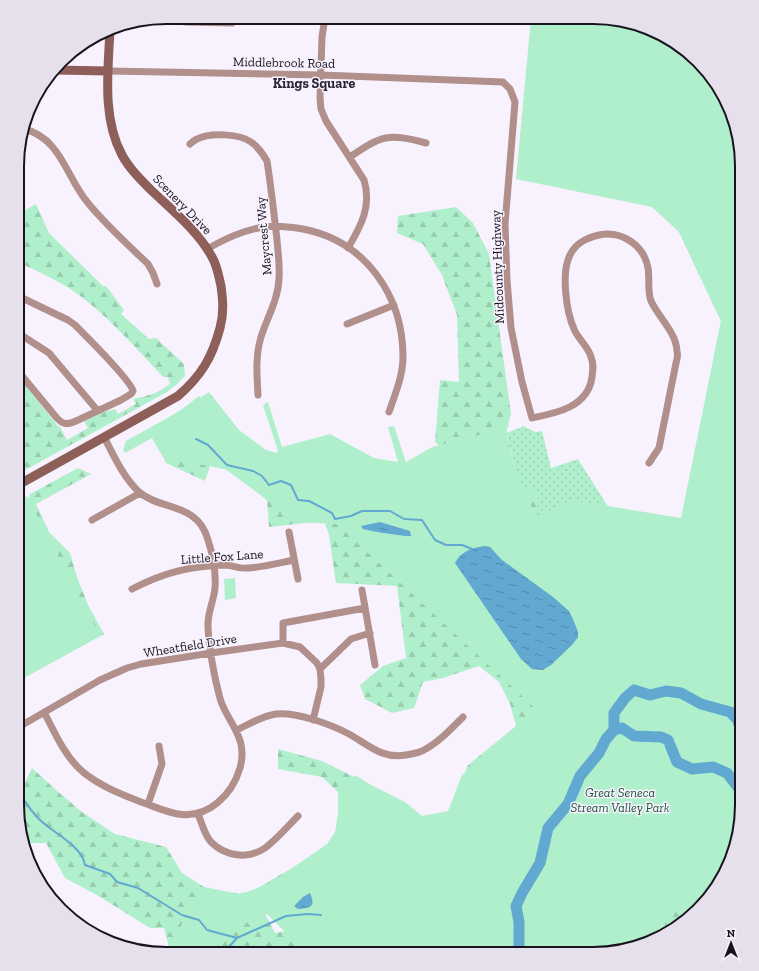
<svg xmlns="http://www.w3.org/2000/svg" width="759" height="971" font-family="'Zilla Slab',serif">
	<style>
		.grass { fill: url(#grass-dots) }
		.forest { fill: url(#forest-firs) }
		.green { fill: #b0efcc }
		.water { fill: url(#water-ripples) }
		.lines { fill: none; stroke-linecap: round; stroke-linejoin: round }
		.stream { stroke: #61a9d1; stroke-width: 2 }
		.river { stroke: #61a9d1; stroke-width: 11 }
		.street { stroke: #b18f8b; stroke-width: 7 }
		.secondary { stroke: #8e5e59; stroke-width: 9 }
		.labels { text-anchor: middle; stroke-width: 3; stroke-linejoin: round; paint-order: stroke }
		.street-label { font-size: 13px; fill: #18131d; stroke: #f8f2fe }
		.park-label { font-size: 13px; font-style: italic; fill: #1d543a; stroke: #f8f2fe }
		.neighbourhood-label { font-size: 14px; font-weight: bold; fill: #30243a; stroke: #f8f2fe }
		.rim { fill: none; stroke: #18131d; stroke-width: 2 }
	</style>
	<defs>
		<pattern id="grass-dots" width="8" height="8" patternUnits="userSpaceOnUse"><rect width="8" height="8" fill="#b0efcc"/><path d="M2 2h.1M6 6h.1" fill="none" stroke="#97ccaf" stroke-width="1.8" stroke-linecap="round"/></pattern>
		<pattern id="forest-firs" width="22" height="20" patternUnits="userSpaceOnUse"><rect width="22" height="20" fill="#b0efcc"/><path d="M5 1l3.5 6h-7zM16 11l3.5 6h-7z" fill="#97ccaf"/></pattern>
		<pattern id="water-ripples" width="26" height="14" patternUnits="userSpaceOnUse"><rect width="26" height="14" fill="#61a9d1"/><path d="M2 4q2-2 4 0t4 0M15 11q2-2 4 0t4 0" fill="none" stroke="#4f88a9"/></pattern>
	</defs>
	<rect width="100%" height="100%" fill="#f8f2fe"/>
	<path class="grass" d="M524,426L535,432L542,431L551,468L578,459L620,526L613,658L520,486L506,433Z"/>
	<path class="forest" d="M613,18L676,42L722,92L737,128L742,166V814L734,853L717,887L667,934L602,954H169L170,951L164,928H150L97,895L65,878L46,843H22L17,806L19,796L32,768L57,791L82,812L115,834L166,847L182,873L204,887L245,895L310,858L264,912L275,933L320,924L338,833V792L322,777L278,769V749L322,761L394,797L410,820L449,812L468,765L516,726L510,704L499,682L479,666L443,678L423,682L414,708L392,713L365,699L360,685L383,666L406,658L397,586L336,583L329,535L324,521L269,527L267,500L231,471L210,466L205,481L166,463L149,430L209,392L239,430L266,450L299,459L419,488L448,453L435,442L440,380L459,382L457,315L442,275L423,244L397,233L398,216L456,207L473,223L489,254L511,414L506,434L520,486L539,492L535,541L639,524L682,518L721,321L679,232Z
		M36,204L49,233L103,286H106L124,310L121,314L149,339L156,338L184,364L185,376L177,384L167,392L18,474V376L57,425L60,427L67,440L88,428L84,421L98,414L115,409L118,414L136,404L133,399C138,397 142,398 146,396C155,394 163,389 170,384L168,377H163C136,348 108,316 75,292C57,280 37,271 18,262V214Z
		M78,468L91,474L36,504L49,532L70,553L77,577L88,605L104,634L17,681L28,500L30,494Z"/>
	<path class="green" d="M531,18H613L676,42L722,92L737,128L742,166V814L734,853L717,887L690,913L665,912V935L602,954H307L267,914L221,934L211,954H170L172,942L203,886L208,890L224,896L247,892L272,882L327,844L335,832L340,801L355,775L371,785L405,802L422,816L448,811L462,775L537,710L337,524L297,522L224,468L170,460L160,452L152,438L125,453L123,450L126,441L180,411L199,396L268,460L278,451L263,405L268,402L282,447L330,434L374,458L398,462L388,427L394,426L406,462L432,447L502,429L516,470L536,517L571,500L681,518L721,321L679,232L652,207L516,179Z
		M27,496L100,636L17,682L18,501Z
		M235,578L236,598L225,600L224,579Z"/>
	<path class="water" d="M380,522L410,531L411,536C406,537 370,531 363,529L361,526Z
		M485,546L490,547L502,560L553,597L569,611L573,619L578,632V637L573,644L551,665L543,670L532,669L521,659L455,563C461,551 472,548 485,546Z
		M310,893C316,907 311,908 298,909L294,906L303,897Z"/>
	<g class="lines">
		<path class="stream" d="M196,439L208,445L227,465L253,471L262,476L269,485L281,481L291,485L298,500L309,501L332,513L335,519L351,516L362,511H390L404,519L422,520L435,540L446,545H462L472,549
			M21,796C26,803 31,811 38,818C51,832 82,845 85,865L110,874L117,882L138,888L182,915L199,920L207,930L237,938L286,916L307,914L321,915
			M225,954L227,949L237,938"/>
		<path class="river" d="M614,730V713L625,698L634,690L650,695L666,691L681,693L701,704L730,712L737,719L742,732
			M517,954L519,947V922L516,906L522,893L540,863L548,828L568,804L580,776L599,753L606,739L614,730L622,728L634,736L661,737L668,740L677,762L692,769L713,767L727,773L741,791L742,796"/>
		<path class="street" d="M174,17L179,21L186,22L232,23L239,17
			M328,17L324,24L322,37L320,98L321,109L326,121L364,180C372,206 361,226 348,248
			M108,71L321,75L503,82L510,89L515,102L505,224L507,280L511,328L522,382L532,418C557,413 588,407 592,377C593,370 594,364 591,357C588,346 578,339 574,329C566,311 561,272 570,255C576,243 586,238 599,235C621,230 644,245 648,268C650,278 647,291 651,301C659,318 676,332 677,351C678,355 677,360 676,363L659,448L649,463
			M24,129C61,138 66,177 88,203C106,225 127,244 148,264L153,273L157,284
			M190,144C192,142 195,140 197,139C210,132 240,134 251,142C258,147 263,154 267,161C271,187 274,213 277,240C278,253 280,266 279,279C278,300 267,318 261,337C255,357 257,375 258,395
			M350,157C382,135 388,133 426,143
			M207,249C225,239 243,230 264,227C276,225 291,227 303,229C365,241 403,295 403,357C403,376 395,394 389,412
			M347,324L394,305
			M18,333L49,353L97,410
			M18,371L56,417C63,425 67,425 76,421L121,400L131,394L133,391C131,381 85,335 75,325L68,320L18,296
			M92,520L140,493
			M289,532L298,579
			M132,589C163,573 189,566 224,565C232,565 239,569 248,568C263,567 279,563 294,560
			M362,590L375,665
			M283,643V623L365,608
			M320,669L351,639L370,633
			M44,712C55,733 65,757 83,772C100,786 121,794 141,802C153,806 166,812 178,814C208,819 232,795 240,768C248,740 231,726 222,704C219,697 218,689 216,682C212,663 208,643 208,624C208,611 214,600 215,588C216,573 213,555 208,540C198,502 161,511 139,492C123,477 114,456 104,437
			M17,728L100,680L127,668L141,664L211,653L283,643L300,647L317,663L320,669L321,679V687L313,720
			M237,730C249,724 262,716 276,714C297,712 330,724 349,734C369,745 381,759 406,755C412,754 419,753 424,750C439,742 451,729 463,717
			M148,804L162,764L159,746
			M198,814C202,823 204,834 211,842C225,856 248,860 265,848C277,839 287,827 298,816"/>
		<path class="secondary" d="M55,70L108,71
			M18,485L178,396C201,376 212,358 220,328C224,313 223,301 221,286C219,277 217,265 212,257C198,231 172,210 151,190C140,179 129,168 122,155C102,118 108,71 110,30"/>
	</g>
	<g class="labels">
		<g class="street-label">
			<text transform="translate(284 62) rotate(1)" y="5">Middlebrook Road</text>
			<text transform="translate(183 204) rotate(46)" y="5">Scenery Drive</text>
			<text transform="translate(263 236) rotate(-95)" y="5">Maycrest Way</text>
			<text transform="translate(497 267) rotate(-92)" y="5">Midcounty Highway</text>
			<text transform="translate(222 556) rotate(-4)" y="5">Little Fox Lane</text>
			<text transform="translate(190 645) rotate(-9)" y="5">Wheatfield Drive</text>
		</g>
		<g class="park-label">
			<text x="620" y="797">Great Seneca<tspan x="620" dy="15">Stream Valley Park</tspan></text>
		</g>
		<g class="neighbourhood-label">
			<text x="314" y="88">Kings Square</text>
		</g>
	</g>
	<path d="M0 0H759V971H0ZM166 24H593A142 142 0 0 1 735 166V805A142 142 0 0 1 593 947H166A142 142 0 0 1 24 805V166A142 142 0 0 1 166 24Z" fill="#e6e0ec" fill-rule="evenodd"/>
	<path class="rim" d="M166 24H593A142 142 0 0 1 735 166V805A142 142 0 0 1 593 947H166A142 142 0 0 1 24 805V166A142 142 0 0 1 166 24Z"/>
	<g transform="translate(731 943)" stroke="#f8f2fe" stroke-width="3" paint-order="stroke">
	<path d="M0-3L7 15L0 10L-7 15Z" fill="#18131d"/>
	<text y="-6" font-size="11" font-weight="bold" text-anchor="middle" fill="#18131d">N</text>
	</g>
</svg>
